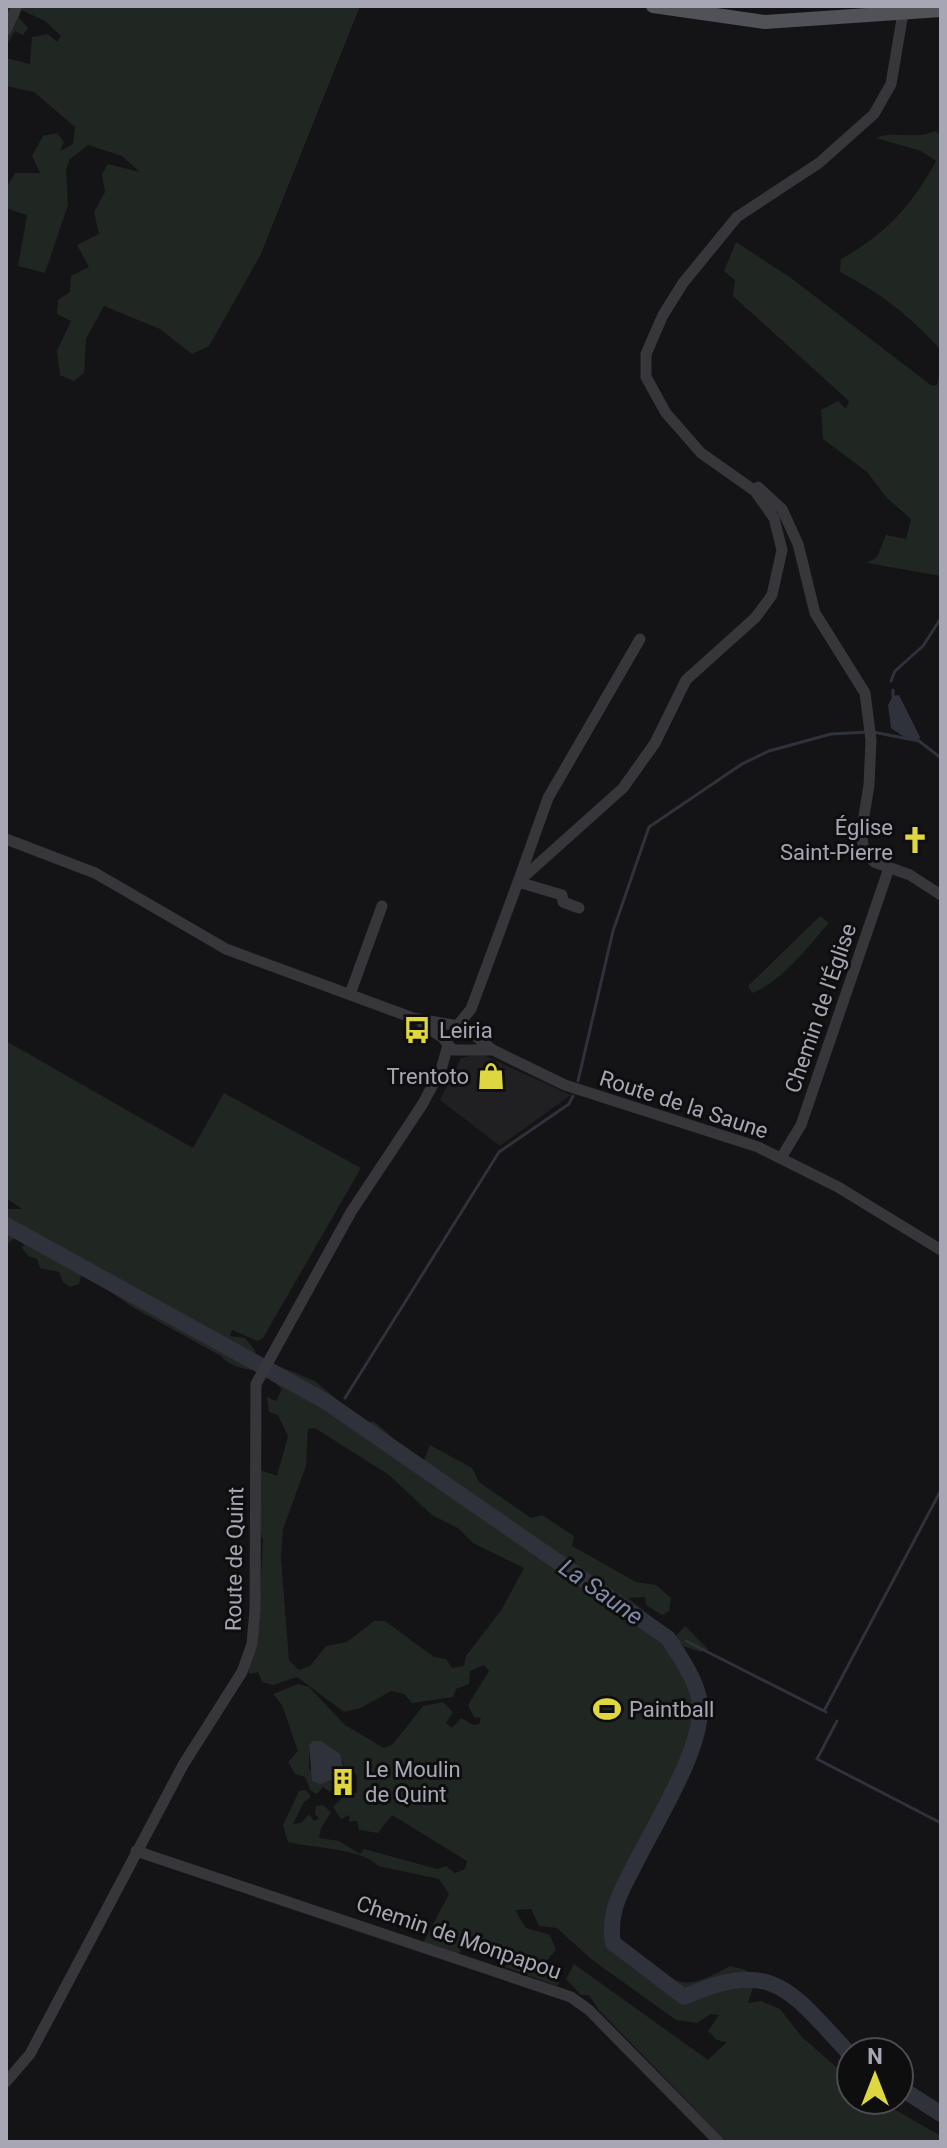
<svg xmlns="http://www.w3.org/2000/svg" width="947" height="2148" font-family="Roboto,sans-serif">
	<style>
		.built { fill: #201f21 }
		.green { fill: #202723; fill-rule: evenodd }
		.water { fill: #2f323b }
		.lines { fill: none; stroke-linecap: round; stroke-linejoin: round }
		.stream { stroke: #2f323b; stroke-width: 3 }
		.river { stroke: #2f323b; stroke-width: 16 }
		.minor { stroke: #37373b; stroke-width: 11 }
		.major { stroke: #515158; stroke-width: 14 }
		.labels { text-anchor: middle; stroke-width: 6; stroke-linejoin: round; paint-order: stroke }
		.poi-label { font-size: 22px; fill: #a6a6b4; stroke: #0f0e0f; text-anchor: start }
		.street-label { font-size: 22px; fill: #a6a6b4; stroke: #0f0e0f }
		.water-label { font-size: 24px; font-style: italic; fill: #808bac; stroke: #0f0e0f }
	</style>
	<rect width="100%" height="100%" fill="#141315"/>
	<path class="built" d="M481,1054L571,1095L500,1146L440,1100L461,1058Z"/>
	<path class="green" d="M6,6H360L260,256L209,346L192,354L160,329L104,306L86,339L84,373L74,381L60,375L57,351L71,321L57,314L58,300L70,292L71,276L89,267L77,245L99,234L94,212L105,192L102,174L108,164L140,172L122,156L88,145L70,159L66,170L68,205L45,273L18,266L27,215L6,208V188L15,173H40L32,156L43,136L57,133L64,142L60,151L73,144L75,127L34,92L6,86V58L30,64L32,37L48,34L57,42L61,36L45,21L21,10L19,18L28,28L23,35L15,31L6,46Z
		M935,131L941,136V350C907,314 885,296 840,272L841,259C886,234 912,205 936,161L921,151L876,138C895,129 915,141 935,131Z
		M736,242L791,278L932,386L937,385L941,368V576L867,563L877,557L886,535L906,539L911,519L887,498L867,472L823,439L821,410L838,401L846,409L849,401L733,296L735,280L724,271Z
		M820,916L829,923C807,947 783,981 752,993L748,986Z
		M6,1041L193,1148L224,1093L361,1168L263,1338L258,1341L232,1330L230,1336L245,1338L255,1350L257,1369C245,1371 228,1365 221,1356L132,1307L82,1272L79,1284L70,1287L63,1282L59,1272L40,1268L37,1259L28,1256L22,1248L25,1242L17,1236L6,1245V1209H22L6,1198Z
		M276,1365L315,1381L365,1423L373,1421C391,1434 403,1451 423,1463L430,1445L472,1468L479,1482L531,1518L542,1515L574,1536L572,1546L636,1582L656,1585L671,1598L669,1611L662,1615L646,1605L645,1597L628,1598L676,1636L685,1626L708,1649L701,1652L683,1646C698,1676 707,1700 701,1735L619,1908L616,1934C624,1948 635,1955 648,1965C683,1990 693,1986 730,1966L746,1970L753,1988L748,2003L761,2001L780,2009L802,2037L851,2080V2100H878L941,2136V2142H727L598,2009L589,1995H581L566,1979L574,1964L708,2060L727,2042L717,2040L708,2031L719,2015L711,2014L697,2023L676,2020L591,1959L557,1928L539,1926L531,1909L515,1910L526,1928L550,1935L556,1950L544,1964L559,1983L557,1986L505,1967L506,1963L463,1946L457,1957L422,1945L449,1894L439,1879L378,1866C362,1848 311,1848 288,1842L283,1825L299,1791L306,1790L311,1797L304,1802L293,1824L301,1823L309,1814L314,1821L319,1818L315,1814L316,1806L323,1805L331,1812L321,1828L319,1838L339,1841L360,1854L364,1849L437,1869L446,1866L455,1873L465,1869L467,1861L392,1815L378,1833L359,1830L357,1821L349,1822L350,1815L341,1819L333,1807L347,1792L357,1793V1776L348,1766L344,1771L343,1762L313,1741L309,1745V1769L327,1782L339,1778L330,1792L323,1787L317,1794L311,1791L305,1777L295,1774L288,1762L298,1751L282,1705L273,1694L298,1684L309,1687L345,1725L384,1748L393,1744L423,1706L443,1702L453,1712L446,1723L452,1728L461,1718L473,1725L479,1724L481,1718L474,1717L468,1705L489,1671L484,1665L470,1671L469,1684L456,1689L453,1697L412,1703L404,1694L391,1691L361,1708L344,1712L297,1677L273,1685L262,1682L258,1672L250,1674L247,1668L257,1646L263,1539C257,1527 261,1487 260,1470L277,1476L288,1436L278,1415L269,1412L267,1397L276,1401L282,1389L267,1377ZM315,1428L389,1475L432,1515L458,1528L473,1543L524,1568L502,1609L466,1656L464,1666L452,1668L446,1659L434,1657L385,1621H374L347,1642L326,1646L310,1666L299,1670L289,1660L281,1558L283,1529L306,1466L308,1429Z"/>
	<path class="water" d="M899,695L920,737L919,741L904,737L891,728L888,705L893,696Z
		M313,1741H321L340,1754L344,1771L339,1778L320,1784L312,1781L309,1745Z"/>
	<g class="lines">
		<path class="stream" d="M891,681L895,671L923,646L941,618
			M893,690V696
			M873,732L919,741L941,758
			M578,1081L613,931L649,827L742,764L769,751L831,734L868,732
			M345,1398L499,1152L569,1104L573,1096
			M339,1410L341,1407
			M686,1641L826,1712
			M670,1642H679
			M824,1711L941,1490
			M837,1721L817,1759L941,1823"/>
		<path class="river" d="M6,1225L325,1401L668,1638C680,1657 694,1676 699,1698C709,1741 652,1828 633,1868C620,1892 608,1915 613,1943L684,1997C776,1956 791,1993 851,2055
			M899,2087L941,2114"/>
		<path class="minor" d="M6,30L17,6
			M758,487L782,509L798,544L815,613L865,693L871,740L869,785L861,834L864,849L874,862L910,875L941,895
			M6,839L95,873L226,949L413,1018L464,1027L493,1050L565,1085L758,1147L838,1187L941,1250
			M579,908L563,902L562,895L518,882L548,798L640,639
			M350,994L382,906
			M423,1025L442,1037L453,1050H492
			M457,1026L471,1009L518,882L623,788L655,743L686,680L756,617L772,595L782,550L774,518L755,491L701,453L666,413L646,377V354L663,315L683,283L737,217L819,163L874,114L891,84L903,13
			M781,1158L801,1125L889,868
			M136,1851L571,1997L589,2010L719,2142
			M6,2082L30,2054L183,1765L242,1672L252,1644L255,1610L256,1384L351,1212L422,1105L441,1070L448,1045"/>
		<path class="major" d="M653,6L765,22L941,10"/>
	</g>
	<defs>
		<g id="church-bare" transform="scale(2.16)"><path d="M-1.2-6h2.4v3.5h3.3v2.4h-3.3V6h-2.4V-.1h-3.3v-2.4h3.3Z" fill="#dfd740" stroke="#0f0e0f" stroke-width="2.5" paint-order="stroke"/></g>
		<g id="bus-bare" transform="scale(2.16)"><path d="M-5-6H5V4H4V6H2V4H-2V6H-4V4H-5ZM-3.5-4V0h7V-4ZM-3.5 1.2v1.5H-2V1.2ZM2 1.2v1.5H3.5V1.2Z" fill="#dfd740" stroke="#0f0e0f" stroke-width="2.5" paint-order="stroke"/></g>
		<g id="shop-bare" transform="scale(2.16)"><path d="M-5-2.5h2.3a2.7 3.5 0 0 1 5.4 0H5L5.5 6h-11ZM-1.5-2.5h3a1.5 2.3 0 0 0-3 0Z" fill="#dfd740" stroke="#0f0e0f" stroke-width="2.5" paint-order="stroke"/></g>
		<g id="stadium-bare" transform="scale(2.16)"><path d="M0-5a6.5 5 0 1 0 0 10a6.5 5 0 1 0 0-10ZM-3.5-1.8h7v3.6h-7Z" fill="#dfd740" stroke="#0f0e0f" stroke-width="2.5" paint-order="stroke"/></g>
		<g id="building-bare" transform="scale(2.16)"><path d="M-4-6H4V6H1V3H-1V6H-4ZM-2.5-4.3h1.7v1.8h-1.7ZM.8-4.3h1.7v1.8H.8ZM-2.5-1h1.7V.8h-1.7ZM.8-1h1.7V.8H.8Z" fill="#dfd740" stroke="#0f0e0f" stroke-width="2.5" paint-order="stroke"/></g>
	</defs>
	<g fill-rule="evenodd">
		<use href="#church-bare" x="915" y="840"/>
		<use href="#bus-bare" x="417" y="1030"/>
		<use href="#shop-bare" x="491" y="1076"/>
		<use href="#stadium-bare" x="607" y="1709"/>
		<use href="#building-bare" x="343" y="1782"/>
	</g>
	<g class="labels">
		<g class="poi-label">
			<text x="893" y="835" text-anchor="end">Église<tspan x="893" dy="25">Saint-Pierre</tspan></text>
			<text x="439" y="1038">Leiria</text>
			<text x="469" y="1084" text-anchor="end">Trentoto</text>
			<text x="629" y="1717">Paintball</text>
			<text x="365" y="1777">Le Moulin<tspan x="365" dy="25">de Quint</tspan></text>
		</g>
		<g class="street-label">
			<text transform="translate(820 1008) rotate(-71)" y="8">Chemin de l'Église</text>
			<text transform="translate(684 1104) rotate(18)" y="8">Route de la Saune</text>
			<text transform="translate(234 1559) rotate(-89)" y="8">Route de Quint</text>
			<text transform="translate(459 1937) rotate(19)" y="8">Chemin de Monpapou</text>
		</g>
		<g class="water-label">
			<text transform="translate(601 1592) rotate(35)" y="8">La Saune</text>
		</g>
	</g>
	<rect width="947" height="2148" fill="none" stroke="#a6a6b4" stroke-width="16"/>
	<g transform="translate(875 2076)"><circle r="38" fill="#0f0e0f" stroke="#4b4b51" stroke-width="2"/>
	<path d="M0-6L14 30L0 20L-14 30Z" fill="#dfd740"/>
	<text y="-12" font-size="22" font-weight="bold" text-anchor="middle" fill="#a6a6b4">N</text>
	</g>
</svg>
